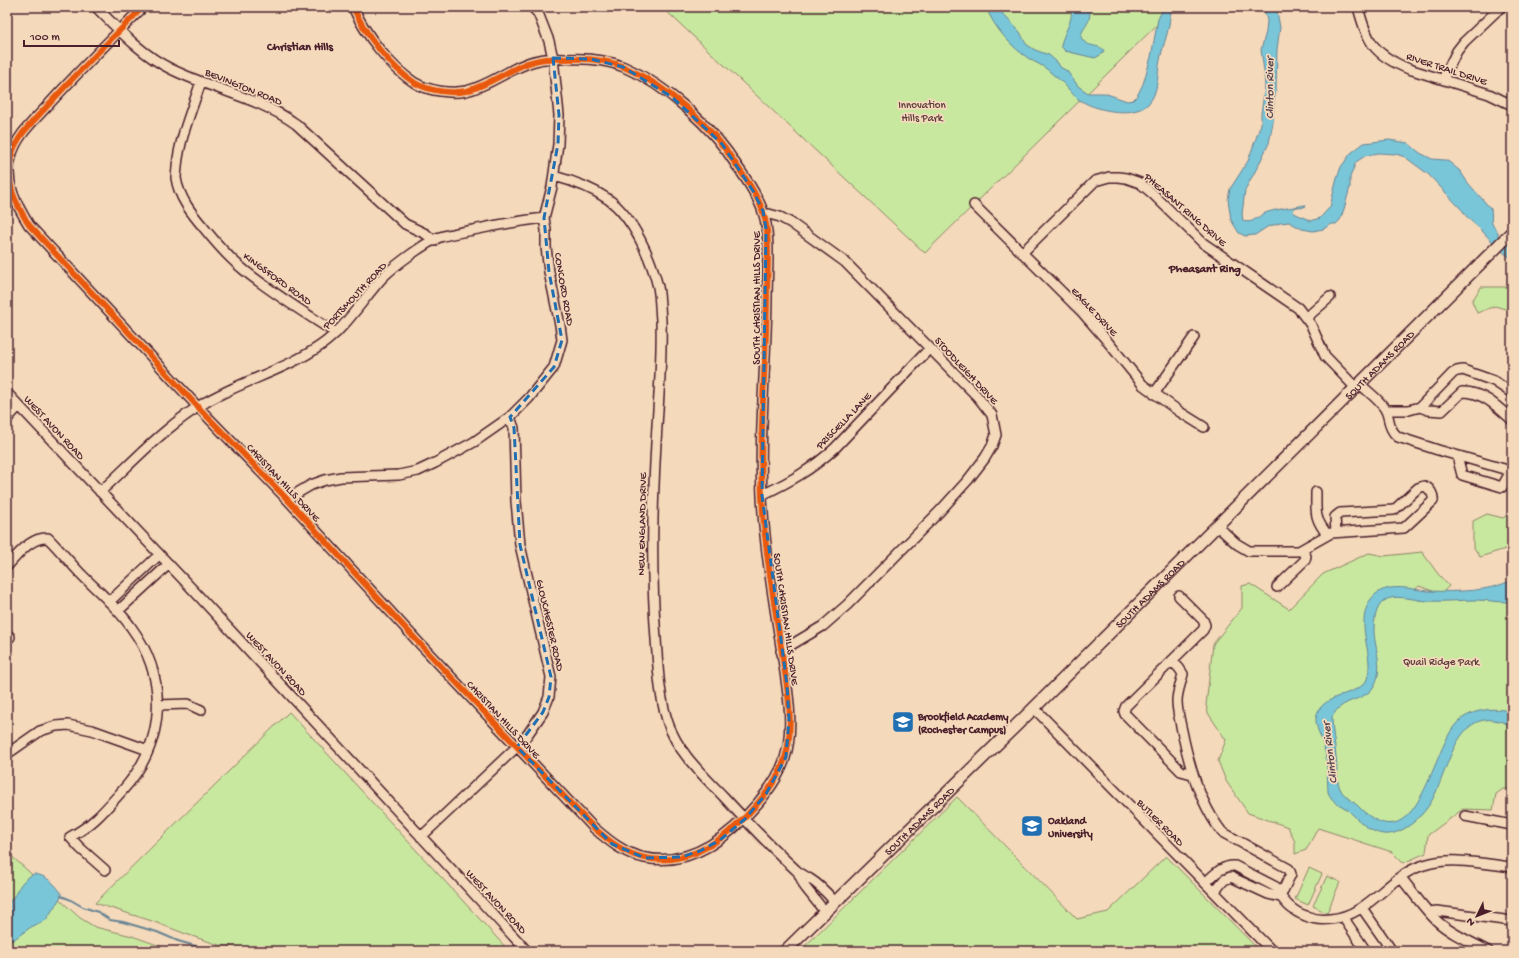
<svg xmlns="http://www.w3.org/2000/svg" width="1519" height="958" font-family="'Gochi Hand',sans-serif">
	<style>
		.green { fill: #c9e89f; stroke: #8a8465 }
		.water { fill: #79c6d8; stroke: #668393 }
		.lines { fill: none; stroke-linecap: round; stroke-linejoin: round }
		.stream { stroke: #668393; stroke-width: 2 }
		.minor-casing { stroke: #4a1f2b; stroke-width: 12 }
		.major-casing { stroke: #4a1f2b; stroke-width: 14 }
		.minor { stroke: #f4d9bb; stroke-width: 9 }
		.major { stroke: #f4d9bb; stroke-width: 11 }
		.cycleway-casing { stroke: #f4d9bb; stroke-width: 8 }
		.cycleway { stroke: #e8590c; stroke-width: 6 }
		.marked { fill: none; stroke: #1f6fb2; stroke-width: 3; stroke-dasharray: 8 5; stroke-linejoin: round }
		.labels { text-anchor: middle; stroke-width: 3.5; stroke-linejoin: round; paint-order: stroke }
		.street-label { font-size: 11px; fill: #4a1f2b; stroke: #f4d9bb }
		.park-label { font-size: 11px; fill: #5d3d3c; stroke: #f4d9bb }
		.poi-label { font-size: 11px; font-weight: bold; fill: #4a1f2b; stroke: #f4d9bb; text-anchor: start }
		.neighbourhood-label { font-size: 12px; font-weight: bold; fill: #4a1f2b; stroke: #f4d9bb }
		.water-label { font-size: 12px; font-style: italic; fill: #53404e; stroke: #f4d9bb }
	</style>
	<rect width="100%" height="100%" fill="#f4d9bb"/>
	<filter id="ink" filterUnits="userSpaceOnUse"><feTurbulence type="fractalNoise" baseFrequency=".025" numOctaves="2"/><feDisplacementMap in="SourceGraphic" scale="8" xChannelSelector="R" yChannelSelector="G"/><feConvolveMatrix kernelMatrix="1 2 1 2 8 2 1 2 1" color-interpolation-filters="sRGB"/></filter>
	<g filter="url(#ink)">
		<path class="green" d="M662,7H1175L925,253Z
			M1481,287H1512V311L1495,306L1477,313L1472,301Z
			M1512,512V543L1505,549L1480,557L1473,546V521L1487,514L1503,518Z
			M1422,552L1438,574L1449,586L1441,594L1419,586L1412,592L1418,600L1490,599L1494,595L1510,599L1512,597V789H1503L1496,794L1493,810L1463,809L1428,835L1426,853L1403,863L1392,852L1318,828L1306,850L1295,854V842L1288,827L1248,813L1226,781L1218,761L1226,740L1208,713L1206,705L1213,644L1242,608V586L1250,584L1289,609L1323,574L1369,553L1384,556Z
			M289,712L509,951H255L253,949L219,945L186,934L152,921L95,903Z
			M957,797L1077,919L1108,912L1166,856L1260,951H800Z
			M7,852L80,918L95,927L132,936L163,947L180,951H7Z
			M1309,868L1322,874L1308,905L1295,899Z
			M1327,876L1340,882L1327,913L1313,906Z"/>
		<path class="water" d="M986,7H996L998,9L1020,32L1026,44L1035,50L1049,55L1058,63L1060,67L1067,71L1078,86L1088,93H1104L1127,101L1133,100L1137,96L1143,84L1151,57L1158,19L1164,7H1173C1170,13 1170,18 1169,25C1167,37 1162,48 1160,60C1157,74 1159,93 1148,104C1133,119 1092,110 1077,98C1072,94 1068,88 1063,83C1059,79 1053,75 1049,71C1043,65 1035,63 1028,58C1011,47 993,26 986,7Z
			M1071,7H1090C1090,11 1090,16 1089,20C1086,28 1075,36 1086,43C1092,47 1099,45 1104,50L1102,54L1095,58L1065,51L1061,46C1063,32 1074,22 1071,7Z
			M1264,7H1276L1280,27L1277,49L1276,91L1274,100L1273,123L1269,143L1259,164L1245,190L1242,214L1243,221C1252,224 1256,218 1263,214C1272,209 1293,208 1304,205L1306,206L1301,208L1296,207L1293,210L1294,213L1311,221L1320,218L1330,207L1337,178L1341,167L1351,153L1364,143L1389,140L1408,143L1420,153L1432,159L1445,160L1449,162L1460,171L1468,183L1491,209C1493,221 1488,221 1498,232V235L1512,247V259C1499,250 1491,240 1480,229C1474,223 1467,219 1463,211L1428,174L1405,157L1396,154L1378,153L1365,156L1356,162L1350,177V187L1344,209L1340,220L1336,224H1332L1323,229L1313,231L1302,229L1289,222L1280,223L1267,227L1255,235L1245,236L1239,233L1231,220L1228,199L1230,189L1248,161L1261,124V114L1265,87L1264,71L1261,50L1266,32L1267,21Z
			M1512,580V600L1508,602C1497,602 1486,600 1475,600C1459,600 1444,602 1429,601C1417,601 1394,593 1384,601C1375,607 1374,622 1374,632C1375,649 1384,669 1374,686C1366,700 1350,698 1339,708C1336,710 1334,714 1332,717C1332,731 1335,743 1336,757C1338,768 1335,782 1342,792C1346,798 1353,801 1358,806C1417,867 1431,752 1456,724C1468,710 1494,706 1512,712V726C1456,698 1450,770 1431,802C1423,815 1411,827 1397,832C1385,837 1374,833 1364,825C1358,820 1353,815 1348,810C1340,804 1332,803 1328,792C1327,777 1328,762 1324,747C1322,737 1315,728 1316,718C1319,693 1361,696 1367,679C1375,656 1356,629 1368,604C1372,596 1378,591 1386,589C1400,585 1414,590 1429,591C1455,592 1489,592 1512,580Z
			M34,874C46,875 57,885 62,895L46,920L31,927L13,940L7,941V904C19,894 16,883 34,874Z"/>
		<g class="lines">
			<path class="stream" d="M61,896L69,899L83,907L98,912L110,920L123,922L157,932L178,941L213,951"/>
			<g class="minor-casing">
				<path id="minor" d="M96,7C118,29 142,55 171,69C211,89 260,98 296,124L405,224L426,234L434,241
					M143,7C112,38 80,70 50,103C36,119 16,135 11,157C4,182 16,204 29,225L198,407L287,499L420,644L594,828C609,841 625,854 645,858C691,867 730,836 758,803C769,790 780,775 785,758C795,727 787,686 782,653C776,614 769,575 765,535C756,456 766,377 767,298C767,273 771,234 763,212C758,196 747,180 737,166C713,127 666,85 624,67C606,59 585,58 565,59C556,59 548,58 539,60C513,65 492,85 466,91C451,94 429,91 415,83C390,67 365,34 353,7
					M1358,7C1367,42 1374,55 1409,69L1489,94L1512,105
					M1443,79L1457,51L1464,42L1501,7
					M201,82C192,109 180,137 177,166C177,170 176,175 176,178C179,198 192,214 204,228C216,243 229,258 244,270C272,293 305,313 336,333
					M554,176C573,181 592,188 608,199C633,217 651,258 658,287C660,297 660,309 661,320C662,350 660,380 658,410C653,487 650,562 656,639C658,667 659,696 668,723C678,753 703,775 724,797C747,822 771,847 796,870C800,874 806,876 810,879C820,885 828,894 835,902
					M974,205L1082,312L1103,336L1143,385L1180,412L1204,427
					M764,215L769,214L780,217L791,223L845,262L977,396L992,415L996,435L992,446L985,458L968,480L940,511L847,605L823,626L781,651
					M1022,253L1095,181L1109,177H1118L1126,178L1140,183L1153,194L1203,243L1298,308L1311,325L1325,356L1356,388
					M1306,318L1330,297
					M1360,384C1368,392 1379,399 1385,409C1391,419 1387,428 1398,437L1438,450L1511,471L1502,487L1462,475L1457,456
					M7,393L195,592L527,951
					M1154,394L1194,337
					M1420,407L1428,410L1442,411L1462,392C1482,391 1498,407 1512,420
					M1386,410H1409L1420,407L1453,373L1457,371L1463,370L1494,381L1512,393
					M7,419L19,406
					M100,492C134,461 165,426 206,402C242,381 285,370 320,346C346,328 362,300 383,277C394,266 426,242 440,237C450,234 462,232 473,230C496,225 520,221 544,218
					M1316,492C1316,512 1314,518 1327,534
					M762,495C791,481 811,470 835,448L930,348
					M287,499L311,485L325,480L341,477L399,475L418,471L435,463L474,442L510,417L529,398L554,367L562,340L560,325L549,272L546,247V230L544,218L552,187L558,144L559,115L553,58L549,41L538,13L532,7
					M1217,526L1237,544L1249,551H1299L1331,533L1404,528L1433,501C1434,495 1430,488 1424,486L1418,488L1394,510L1340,513L1335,517L1336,532
					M7,566C19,554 30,537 48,538C60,550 71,564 83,576C99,592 118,608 131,627C169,679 166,743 122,791C105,810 93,825 70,837L80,848L105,870
					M1277,587L1305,560L1306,556L1302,550
					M1179,596L1203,620L1205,625L1203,630L1126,706L1124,711L1125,714L1181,771L1192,774
					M109,602L159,555
					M118,611L169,564
					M7,634L10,637
					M1172,661L1179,668L1183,674C1181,683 1177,692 1177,701C1177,711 1180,721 1182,731C1189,766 1200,804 1222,832L1289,869L1291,874L1280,897
					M158,705L188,704L201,710
					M1034,708L1272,951
					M7,754L40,731L56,726L68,725L92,730L148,750
					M1465,816L1512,825
					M421,837L523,741L543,712L549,697L551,677L520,545L516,501L514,428L510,417
					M798,872L805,887L825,912
					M1401,878C1413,892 1423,908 1437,921C1451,934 1471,942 1488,951
					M1205,883C1214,875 1222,865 1235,866L1276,887C1282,901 1291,911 1306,916C1313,919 1322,920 1330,919C1370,916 1388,875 1424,865C1452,856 1484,864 1512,867
					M1214,892L1224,880L1231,877L1268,894L1280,897
					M1362,908L1392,951
					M1429,912L1437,911L1512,921
					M1345,917L1347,923L1366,951"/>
			</g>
			<g class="major-casing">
				<g id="major">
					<path id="s1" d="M785,951L1034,708L1512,232"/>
				</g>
			</g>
			<use href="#minor" class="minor"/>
			<use href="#major" class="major"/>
			<g class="cycleway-casing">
				<path id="cycleway" d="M143,7C112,38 80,70 50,103C36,119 16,135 11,157C4,182 16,204 29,225L198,407L287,499L420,644L594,828C609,841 625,854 645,858C691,867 730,836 758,803C769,790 780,775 785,758C795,727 787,686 782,653C776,614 769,575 765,535C756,456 766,377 767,298C767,273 771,234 763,212C758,196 747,180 737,166C713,127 666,85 624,67C606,59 585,58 565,59C556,59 548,58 539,60C513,65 492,85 466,91C451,94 429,91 415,83C390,67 365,34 353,7"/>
			</g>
			<use href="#cycleway" class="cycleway"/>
		</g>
	</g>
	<path class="marked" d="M553,58L591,59L623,67L672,97L722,144L753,191L763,211L766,229L762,495L787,685L789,719L786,757L766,794L745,819L720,840L700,851L681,857L645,858L612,844L517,747L543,712L549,697L551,677L520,545L514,428L510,417L554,367L562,340L549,272L544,218L558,144L559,115Z"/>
	<defs>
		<g id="school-square" transform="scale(1.15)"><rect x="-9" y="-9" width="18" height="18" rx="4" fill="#1f6fb2" stroke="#f4d9bb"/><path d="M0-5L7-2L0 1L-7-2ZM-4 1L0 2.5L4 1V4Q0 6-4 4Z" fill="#fff"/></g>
		<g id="university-square" transform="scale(1.15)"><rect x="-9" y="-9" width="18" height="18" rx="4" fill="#1f6fb2" stroke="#f4d9bb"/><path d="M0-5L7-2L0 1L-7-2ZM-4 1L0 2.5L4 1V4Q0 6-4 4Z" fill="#fff"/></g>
	</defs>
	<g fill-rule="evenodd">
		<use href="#school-square" x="903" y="722"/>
		<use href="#university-square" x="1032" y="826"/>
	</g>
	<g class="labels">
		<g class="street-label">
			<text transform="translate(1447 68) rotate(18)" y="4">RIVER TRAIL DRIVE</text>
			<text transform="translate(244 86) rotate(22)" y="4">BEVINGTON ROAD</text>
			<text transform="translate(1186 209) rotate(41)" y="4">PHEASANT RING DRIVE</text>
			<text transform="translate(278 278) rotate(36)" y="4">KINGSFORD ROAD</text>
			<text transform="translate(565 289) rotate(80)" y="4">CONCORD ROAD</text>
			<text transform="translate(354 295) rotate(-47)" y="4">PORTSMOUTH ROAD</text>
			<text transform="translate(756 298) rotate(-90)" y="4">SOUTH CHRISTIAN HILLS DRIVE</text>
			<text transform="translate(1095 311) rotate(47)" y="4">EAGLE DRIVE</text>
			<text dy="4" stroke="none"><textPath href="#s1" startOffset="835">SOUTH ADAMS ROAD</textPath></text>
			<text transform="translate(967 370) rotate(47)" y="4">STOODLEIGH DRIVE</text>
			<text transform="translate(843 420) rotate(-46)" y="4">PRISCELLA LANE</text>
			<text transform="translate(55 427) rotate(47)" y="4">WEST AVON ROAD</text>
			<text transform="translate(284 482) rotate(47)" y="4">CHRISTIAN HILLS DRIVE</text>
			<text transform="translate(641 524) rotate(-89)" y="4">NEW ENGLAND DRIVE</text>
			<text dy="4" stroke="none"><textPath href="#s1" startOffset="511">SOUTH ADAMS ROAD</textPath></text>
			<text transform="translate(787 619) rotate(82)" y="4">SOUTH CHRISTIAN HILLS DRIVE</text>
			<text transform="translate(551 625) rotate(77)" y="4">GLOUCHESTER ROAD</text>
			<text transform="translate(277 663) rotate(47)" y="4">WEST AVON ROAD</text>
			<text transform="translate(504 719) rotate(47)" y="4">CHRISTIAN HILLS DRIVE</text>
			<text dy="4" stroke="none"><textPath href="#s1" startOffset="187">SOUTH ADAMS ROAD</textPath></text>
			<text transform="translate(1161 822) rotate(45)" y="4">BUTLER ROAD</text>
			<text transform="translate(497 901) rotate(47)" y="4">WEST AVON ROAD</text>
		</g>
		<g class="park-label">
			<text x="922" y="108">Innovation<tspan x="922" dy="13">Hills Park</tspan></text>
			<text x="1441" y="665">Quail Ridge Park</text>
		</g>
		<g class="poi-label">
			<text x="918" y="720">Brookfield Academy<tspan x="918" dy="13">(Rochester Campus)</tspan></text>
			<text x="1048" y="824">Oakland<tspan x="1048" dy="13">University</tspan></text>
		</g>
		<g class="neighbourhood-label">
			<text x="300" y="50">Christian Hills</text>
			<text x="1205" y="272">Pheasant Ring</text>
		</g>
		<g class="water-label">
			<text transform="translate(1269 88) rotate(-90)" y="4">Clinton River</text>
			<text transform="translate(1329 753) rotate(-97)" y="4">Clinton River</text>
		</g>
	</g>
	<rect width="1519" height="958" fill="none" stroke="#f4d9bb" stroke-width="24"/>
	<rect x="12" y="12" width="1495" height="934" fill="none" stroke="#4a1f2b" stroke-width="1.5" filter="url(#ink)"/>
	<g transform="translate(1477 916) rotate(227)" stroke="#f4d9bb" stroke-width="3" paint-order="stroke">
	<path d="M0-3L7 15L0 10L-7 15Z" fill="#4a1f2b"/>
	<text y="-6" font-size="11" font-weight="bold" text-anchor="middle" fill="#4a1f2b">N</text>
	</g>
	<path d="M24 40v6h95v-6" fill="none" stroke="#4a1f2b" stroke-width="2"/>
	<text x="30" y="40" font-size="12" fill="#4a1f2b" stroke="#f4d9bb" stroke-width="3" paint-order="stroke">100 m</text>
</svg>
